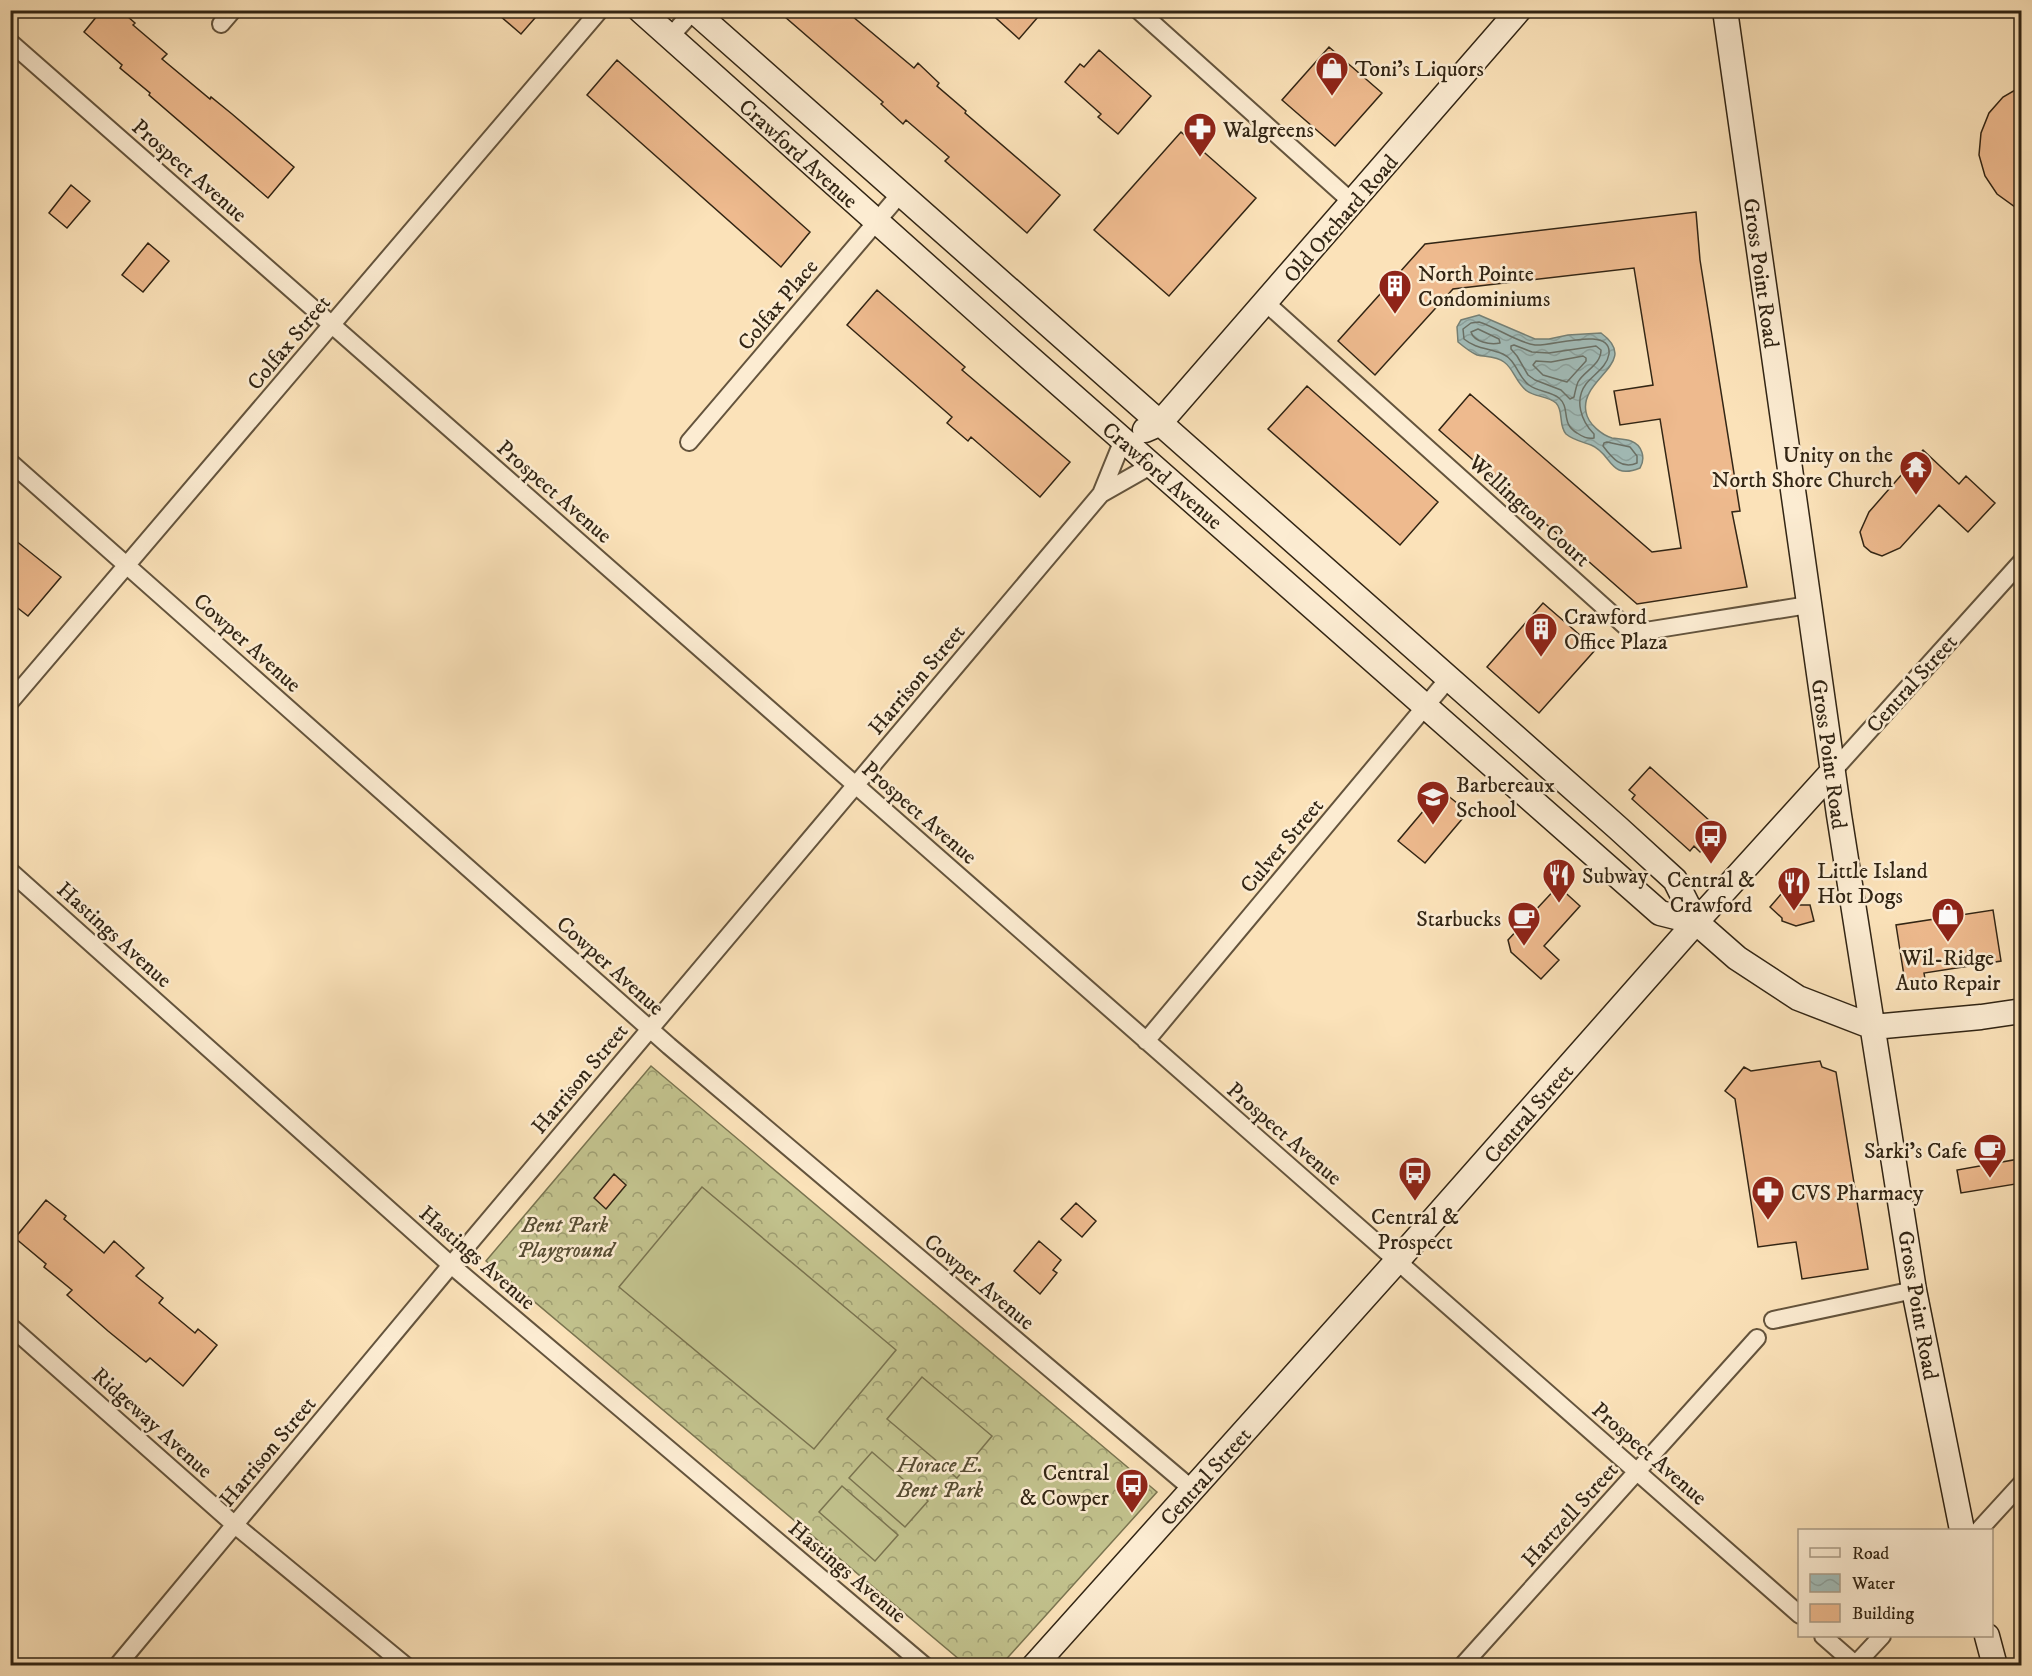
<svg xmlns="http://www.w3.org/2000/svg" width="2032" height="1676" font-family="'IM FELL DW Pica',serif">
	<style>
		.forest { fill: url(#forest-crowns); stroke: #7a7450; stroke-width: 1.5 }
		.pitch { fill: #c2c28d; stroke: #7a7450; stroke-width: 1.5 }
		.water { fill: url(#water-waves); stroke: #758076; stroke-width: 1.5 }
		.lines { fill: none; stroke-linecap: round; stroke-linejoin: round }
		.shore { stroke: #6a7066; stroke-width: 1.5 }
		.building { fill: #eeba8e; stroke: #322514; stroke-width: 1.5 }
		.street-casing { stroke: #64543d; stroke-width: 20 }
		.secondary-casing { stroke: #322514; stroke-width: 27 }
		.street { stroke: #fcecd2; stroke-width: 16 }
		.secondary { stroke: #fcecd2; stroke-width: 24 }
		.labels { text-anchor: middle; stroke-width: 5; stroke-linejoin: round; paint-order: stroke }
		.poi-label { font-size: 22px; fill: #322514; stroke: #fcecd2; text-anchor: start }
		.street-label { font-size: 22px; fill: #322514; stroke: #fcecd2 }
		.park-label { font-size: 22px; font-style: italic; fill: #564c32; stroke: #fcecd2 }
	</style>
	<defs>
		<pattern id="forest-crowns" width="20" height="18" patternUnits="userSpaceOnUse" patternTransform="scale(1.5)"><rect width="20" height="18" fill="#c2c28d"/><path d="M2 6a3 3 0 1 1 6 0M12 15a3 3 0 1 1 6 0" fill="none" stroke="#9e9d72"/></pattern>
		<pattern id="water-waves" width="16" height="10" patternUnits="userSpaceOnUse" patternTransform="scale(1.5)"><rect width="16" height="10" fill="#a2bcb8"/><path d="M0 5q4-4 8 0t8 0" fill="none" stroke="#8ca19d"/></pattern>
	</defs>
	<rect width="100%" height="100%" fill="#fbe2b9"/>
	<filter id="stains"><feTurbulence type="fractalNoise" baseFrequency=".00333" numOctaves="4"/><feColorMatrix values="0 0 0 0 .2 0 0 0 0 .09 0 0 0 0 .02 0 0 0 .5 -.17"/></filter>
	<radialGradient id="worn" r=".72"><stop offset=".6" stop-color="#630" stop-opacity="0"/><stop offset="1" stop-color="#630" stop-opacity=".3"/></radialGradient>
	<path class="forest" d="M651,1066L1157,1492L1001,1665H966L486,1261Z"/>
	<path class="pitch" d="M702,1187L896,1350L814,1449L619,1287Z
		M922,1377L992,1436L957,1478L887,1419Z
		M872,1452L928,1501L905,1527L849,1478Z
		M842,1486L898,1535L875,1561L819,1512Z"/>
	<path class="water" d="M1479,315L1535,339H1549L1568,335L1601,333C1642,363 1579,378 1586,412C1588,424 1602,435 1612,438C1618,439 1625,439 1631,441C1642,445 1646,458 1640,468C1609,481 1612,453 1591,445C1583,442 1573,440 1566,434C1558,425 1564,411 1556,403C1548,396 1535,397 1527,391C1516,383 1514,369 1504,362C1497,356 1486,357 1477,355C1470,352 1464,347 1458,342L1457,327L1461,320Z"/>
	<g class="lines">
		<path class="shore" d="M1471,323L1479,322C1498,328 1516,342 1535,345C1551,347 1612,325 1609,354C1607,367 1594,374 1586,384C1574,400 1581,421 1594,434V438C1587,439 1583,437 1577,433C1560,423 1571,408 1559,398C1550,391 1538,392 1529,385C1518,377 1516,360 1503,354C1489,348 1476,349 1464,339L1463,329Z
			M1478,329L1499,339L1500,343C1490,345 1474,342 1471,332Z
			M1514,345L1532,352L1549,353L1596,346L1601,350C1601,365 1584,371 1578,382C1576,387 1575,392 1574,397L1570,399L1561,390L1535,380L1528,375L1517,356L1511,349V346Z
			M1583,356L1586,358V361L1567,382L1543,375L1533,365L1536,361L1551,362Z
			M1607,442L1630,447L1637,456V463C1622,470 1612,458 1603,446L1604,443Z"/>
	</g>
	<path class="building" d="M102,10H120L135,23L133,25L167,54L162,59L210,99L211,97L232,114L294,167L268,198L149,95L150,93L120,68L122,65L84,32Z
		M493,10H542L521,34Z
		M777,10L846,11L914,68L918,63L939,83L937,86L966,111L965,113L1060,195L1027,233L945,161L949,157L906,120L903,124L881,104L883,102Z
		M987,10H1044L1019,39Z
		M1329,47L1382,93L1335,146L1282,100Z
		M1099,50L1151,96L1118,134L1098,117L1101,114L1065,82L1080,64L1084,67Z
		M617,60L810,232L781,267L587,95Z
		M2022,86V212L1997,194L1985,176L1979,155L1981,133L1989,113L2003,97Z
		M1181,132L1256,198L1169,296L1094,230Z
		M71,185L90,201L67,228L49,213Z
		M1696,212L1700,260L1740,511L1732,512L1747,587L1637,604L1439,430L1470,394L1652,552L1681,548L1660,419L1620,425L1614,391L1653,385L1634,268L1453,289L1375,375L1338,341L1425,244Z
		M148,243L169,261L143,292L122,275Z
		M877,290L965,367L962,370L1070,462L1040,497L971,437L968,441L947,423L952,417L847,325Z
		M1307,386L1438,502L1400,545L1268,429Z
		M1923,450L1959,484L1966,476L1995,503L1968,532L1939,505L1900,548L1882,556L1871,552L1864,546L1860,532L1869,512Z
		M10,536L61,577L28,616L10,602Z
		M1543,603L1596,649L1539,713L1487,667Z
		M1650,767L1720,830L1700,852L1694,846L1690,851L1632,799L1635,795L1629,790Z
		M1441,790L1468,812L1425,863L1398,841Z
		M1558,886L1580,906L1544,946L1559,960L1541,979L1511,952L1508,940Z
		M1782,893L1795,905H1810L1814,921L1796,926L1782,921V918L1770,907Z
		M1993,910L2001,961L1924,973L1925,979L1905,982L1896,925Z
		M1820,1061L1822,1067L1836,1072L1868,1269L1802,1279L1796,1242L1758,1247L1735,1099L1725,1091L1744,1067L1751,1071Z
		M2019,1159L2022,1183L1961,1193L1957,1170Z
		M614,1174L626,1185L606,1209L594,1198Z
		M46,1200L66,1216L64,1219L104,1253L114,1241L144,1268L136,1276L163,1298L159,1303L195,1333L198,1329L217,1345L183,1386L150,1358L146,1362L108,1331L67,1295L72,1290L44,1267L46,1264L15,1238Z
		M1076,1203L1096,1221L1082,1237L1061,1219Z
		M1039,1241L1061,1260L1053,1270L1057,1273L1040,1294L1014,1271Z"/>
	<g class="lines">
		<g class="street-casing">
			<path id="street" d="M1138,10L1353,203
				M221,24L233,10
				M670,37L694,10
				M10,42L1800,1615
				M1266,303L1633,633L1808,605
				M689,442L900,194
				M10,462L669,1046L1192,1489
				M1101,494L1152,465
				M10,702L600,10
				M1832,772L2022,561
				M10,871L451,1265L925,1666
				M1146,1041L1449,678
				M1773,1320L1914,1290
				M10,1326L235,1525L406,1666
				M1979,1530L2022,1483
				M1823,1636L1855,1664
				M117,1666L451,1265L1101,494L1123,440
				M1462,1666L1757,1338
				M1854,1666L1882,1636"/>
		</g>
		<g class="secondary-casing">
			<path id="secondary" d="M640,10L1005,336L1660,913L1696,922
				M693,10L1618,828L1675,880L1696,922L1737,958L1798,998L1873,1027L1981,1017L2022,1011
				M1725,10L1839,815L1914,1290L1962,1530
				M1145,430L1159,424L1519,10
				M1987,1636L1995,1666
				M1034,1666L1397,1261L1696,922L1832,772"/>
		</g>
		<use href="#street" class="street"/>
		<use href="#secondary" class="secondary"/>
	</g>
	<defs>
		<g id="shop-pin" transform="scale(1.725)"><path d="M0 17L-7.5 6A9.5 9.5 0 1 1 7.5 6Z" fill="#8f2418" stroke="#fcecd2"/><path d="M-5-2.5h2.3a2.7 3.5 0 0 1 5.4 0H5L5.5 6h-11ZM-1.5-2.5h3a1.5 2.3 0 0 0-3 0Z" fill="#fff"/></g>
		<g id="pharmacy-pin" transform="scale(1.725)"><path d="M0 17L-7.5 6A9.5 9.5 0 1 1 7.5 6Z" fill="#8f2418" stroke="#fcecd2"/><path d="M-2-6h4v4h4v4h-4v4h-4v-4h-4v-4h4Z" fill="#fff"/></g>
		<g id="building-pin" transform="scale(1.725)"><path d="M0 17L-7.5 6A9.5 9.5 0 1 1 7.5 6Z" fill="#8f2418" stroke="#fcecd2"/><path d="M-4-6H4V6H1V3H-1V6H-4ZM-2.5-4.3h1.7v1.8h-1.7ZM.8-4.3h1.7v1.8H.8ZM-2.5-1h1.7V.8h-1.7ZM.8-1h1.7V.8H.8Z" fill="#fff"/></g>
		<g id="temple-pin" transform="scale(1.725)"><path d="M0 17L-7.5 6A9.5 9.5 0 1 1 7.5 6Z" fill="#8f2418" stroke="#fcecd2"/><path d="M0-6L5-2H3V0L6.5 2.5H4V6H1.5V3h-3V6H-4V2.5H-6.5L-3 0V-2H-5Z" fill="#fff"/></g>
		<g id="school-pin" transform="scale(1.725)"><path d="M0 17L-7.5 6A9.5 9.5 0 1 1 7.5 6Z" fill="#8f2418" stroke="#fcecd2"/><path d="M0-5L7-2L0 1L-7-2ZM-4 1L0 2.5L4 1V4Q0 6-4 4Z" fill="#fff"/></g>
		<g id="bus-pin" transform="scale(1.725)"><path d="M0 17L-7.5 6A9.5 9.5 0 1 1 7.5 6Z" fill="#8f2418" stroke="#fcecd2"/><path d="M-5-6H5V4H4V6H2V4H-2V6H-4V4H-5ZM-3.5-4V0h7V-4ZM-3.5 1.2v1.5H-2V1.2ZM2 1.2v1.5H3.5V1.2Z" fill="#fff"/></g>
		<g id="restaurant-pin" transform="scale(1.725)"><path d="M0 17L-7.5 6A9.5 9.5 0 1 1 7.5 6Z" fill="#8f2418" stroke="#fcecd2"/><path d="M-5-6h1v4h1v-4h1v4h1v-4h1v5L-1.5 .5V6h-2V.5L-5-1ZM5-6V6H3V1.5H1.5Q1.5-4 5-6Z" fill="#fff"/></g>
		<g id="cafe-pin" transform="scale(1.725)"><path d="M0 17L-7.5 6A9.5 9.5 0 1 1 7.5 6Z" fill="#8f2418" stroke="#fcecd2"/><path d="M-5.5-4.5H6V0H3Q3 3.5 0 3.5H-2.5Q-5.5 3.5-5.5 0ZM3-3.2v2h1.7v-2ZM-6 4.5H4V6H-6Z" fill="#fff"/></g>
	</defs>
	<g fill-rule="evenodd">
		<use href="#shop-pin" x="1332" y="68"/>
		<use href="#pharmacy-pin" x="1200" y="129"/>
		<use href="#building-pin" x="1395" y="286"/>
		<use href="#temple-pin" x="1916" y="467"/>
		<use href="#building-pin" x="1541" y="629"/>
		<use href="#school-pin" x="1433" y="797"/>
		<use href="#bus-pin" x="1711" y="836"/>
		<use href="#restaurant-pin" x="1559" y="875"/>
		<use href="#restaurant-pin" x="1794" y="883"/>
		<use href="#shop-pin" x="1948" y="914"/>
		<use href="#cafe-pin" x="1524" y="918"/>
		<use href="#cafe-pin" x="1990" y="1150"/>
		<use href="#bus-pin" x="1415" y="1173"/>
		<use href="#pharmacy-pin" x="1768" y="1192"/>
		<use href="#bus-pin" x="1132" y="1485"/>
	</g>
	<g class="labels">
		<g class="poi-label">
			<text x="1355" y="76">Toni's Liquors</text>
			<text x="1223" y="137">Walgreens</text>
			<text x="1418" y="281">North Pointe<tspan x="1418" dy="25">Condominiums</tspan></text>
			<text x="1893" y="462" text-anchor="end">Unity on the<tspan x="1893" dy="25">North Shore Church</tspan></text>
			<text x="1564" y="624">Crawford<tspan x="1564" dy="25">Office Plaza</tspan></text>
			<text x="1456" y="792">Barbereaux<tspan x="1456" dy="25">School</tspan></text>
			<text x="1817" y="878">Little Island<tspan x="1817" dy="25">Hot Dogs</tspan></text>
			<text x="1582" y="883">Subway</text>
			<text x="1711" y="887" text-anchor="middle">Central &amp;<tspan x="1711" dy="25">Crawford</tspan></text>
			<text x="1501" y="926" text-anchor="end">Starbucks</text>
			<text x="1948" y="965" text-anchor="middle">Wil-Ridge<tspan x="1948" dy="25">Auto Repair</tspan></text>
			<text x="1967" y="1158" text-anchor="end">Sarki's Cafe</text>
			<text x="1791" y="1200">CVS Pharmacy</text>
			<text x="1415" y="1224" text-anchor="middle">Central &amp;<tspan x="1415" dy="25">Prospect</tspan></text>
			<text x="1109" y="1480" text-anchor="end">Central<tspan x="1109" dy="25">&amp; Cowper</tspan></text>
		</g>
		<g class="street-label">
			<text transform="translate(799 153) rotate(42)" y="8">Crawford Avenue</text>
			<text transform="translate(190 170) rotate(41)" y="8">Prospect Avenue</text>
			<text transform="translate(1340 218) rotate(-49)" y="8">Old Orchard Road</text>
			<text transform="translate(1762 273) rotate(82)" y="8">Gross Point Road</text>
			<text transform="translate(777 304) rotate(-50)" y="8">Colfax Place</text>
			<text transform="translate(288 342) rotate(-50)" y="8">Colfax Street</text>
			<text transform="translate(1163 475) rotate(41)" y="8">Crawford Avenue</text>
			<text transform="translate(555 491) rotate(41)" y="8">Prospect Avenue</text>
			<text transform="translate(1530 510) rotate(42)" y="8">Wellington Court</text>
			<text transform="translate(248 642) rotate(42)" y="8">Cowper Avenue</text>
			<text transform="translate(916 679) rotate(-50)" y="8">Harrison Street</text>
			<text transform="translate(1911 683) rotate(-48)" y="8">Central Street</text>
			<text transform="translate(1830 754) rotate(82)" y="8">Gross Point Road</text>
			<text transform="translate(920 812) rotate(41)" y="8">Prospect Avenue</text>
			<text transform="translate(1281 845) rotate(-50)" y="8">Culver Street</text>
			<text transform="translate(115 934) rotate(42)" y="8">Hastings Avenue</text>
			<text transform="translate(611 965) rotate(42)" y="8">Cowper Avenue</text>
			<text transform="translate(579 1078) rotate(-50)" y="8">Harrison Street</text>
			<text transform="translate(1528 1113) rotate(-49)" y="8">Central Street</text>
			<text transform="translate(1285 1133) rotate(41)" y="8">Prospect Avenue</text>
			<text transform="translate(478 1257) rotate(41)" y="8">Hastings Avenue</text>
			<text transform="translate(980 1281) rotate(40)" y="8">Cowper Avenue</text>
			<text transform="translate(1919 1305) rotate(80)" y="8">Gross Point Road</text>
			<text transform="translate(153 1422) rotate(42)" y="8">Ridgeway Avenue</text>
			<text transform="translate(267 1451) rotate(-50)" y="8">Harrison Street</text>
			<text transform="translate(1650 1453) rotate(41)" y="8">Prospect Avenue</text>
			<text transform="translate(1205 1476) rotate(-48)" y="8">Central Street</text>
			<text transform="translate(1569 1514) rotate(-48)" y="8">Hartzell Street</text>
			<text transform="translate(848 1571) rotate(40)" y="8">Hastings Avenue</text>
		</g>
		<g class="park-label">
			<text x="565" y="1232">Bent Park<tspan x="565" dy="25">Playground</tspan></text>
			<text x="940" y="1472">Horace E.<tspan x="940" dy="25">Bent Park</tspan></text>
		</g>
	</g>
	<rect width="2032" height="1676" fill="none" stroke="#fbe2b9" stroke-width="36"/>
	<rect x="12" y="12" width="2008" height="1652" fill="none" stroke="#322514" stroke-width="3"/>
	<rect x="18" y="18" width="1996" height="1640" fill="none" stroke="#322514" stroke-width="1.5"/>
	<rect x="1798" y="1529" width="195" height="108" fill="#fcecd2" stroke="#ab9c86" stroke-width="1.5"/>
	<rect x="1810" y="1548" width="30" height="9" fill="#fcecd2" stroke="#ab9c86" stroke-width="1.5"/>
	<text x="1852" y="1559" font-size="18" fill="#322514">Road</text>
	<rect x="1810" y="1574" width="30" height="18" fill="url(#water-waves)" stroke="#ab9c86" stroke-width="1.5"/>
	<text x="1852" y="1589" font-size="18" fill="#322514">Water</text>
	<rect x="1810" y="1604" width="30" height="18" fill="#eeba8e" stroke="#ab9c86" stroke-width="1.5"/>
	<text x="1852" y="1619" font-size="18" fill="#322514">Building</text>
	<rect width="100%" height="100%" filter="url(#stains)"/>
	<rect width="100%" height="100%" fill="url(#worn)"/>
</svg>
